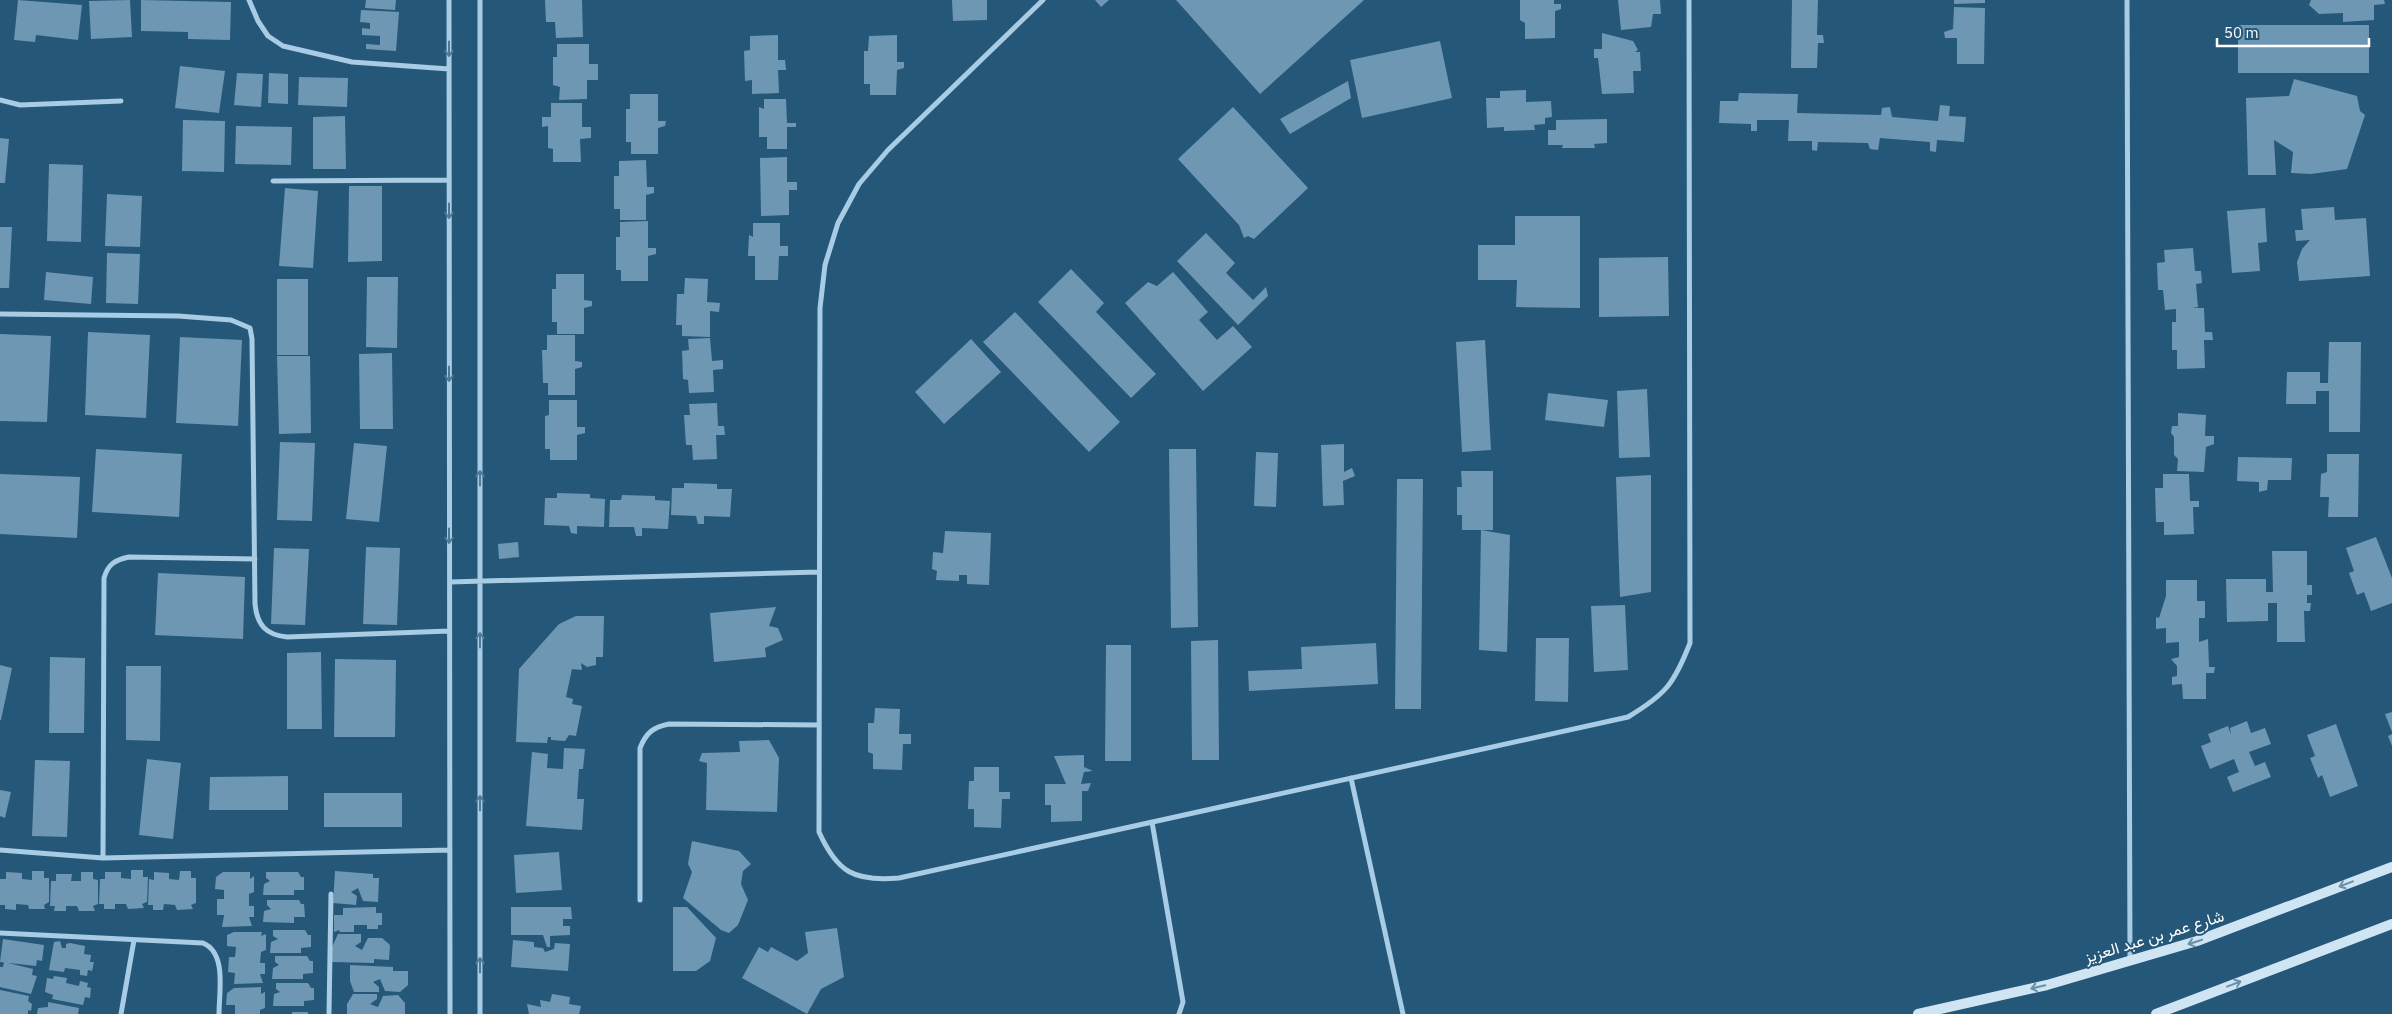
<svg xmlns="http://www.w3.org/2000/svg" width="2392" height="1014" font-family="'IBM Plex Sans',Vazirmatn,sans-serif">
	<style>
		.building { fill: #6e97b3 }
		.lines { fill: none; stroke-linecap: round; stroke-linejoin: round }
		.street { stroke: #a7cce3; stroke-width: 5 }
		.secondary { stroke: #d0e5f4; stroke-width: 10 }
		.oneway { stroke: #4c7a99 }
		.oneway2 { stroke: #6990aa }
		.labels { text-anchor: middle; stroke-width: 4; stroke-linejoin: round; paint-order: stroke }
		.street-label { font-size: 16px; fill: #fff; stroke: #255779 }
	</style>
	<rect width="100%" height="100%" fill="#255779"/>
	<path class="building" d="M18,0L82,5L78,40L36,35L35,42L14,40Z
		M130,0L132,37L91,39L89,1Z
		M141,0L231,2L230,40L188,39V32L141,31Z
		M366,0H396L395,10L365,8Z
		M545,0H582L583,37L556,38L555,22H546Z
		M952,0H987V20L953,21Z
		M1095,0H1109L1101,7Z
		M1176,0H1364L1260,94Z
		M1520,0H1554V4H1561V9L1555,11V38L1525,39V23L1520,20Z
		M1618,0H1660L1661,14H1653L1651,27L1621,30Z
		M1792,0H1818L1817,35H1823L1824,43H1818L1817,68H1791Z
		M1954,0H1985V3L1954,4Z
		M2311,0H2384L2385,4L2374,5V20L2343,22V13L2319,14L2309,5Z
		M1954,7L1985,8L1984,64H1957V38H1945L1944,32L1953,29Z
		M361,10L399,12L396,51L366,49V44L380,45V36L362,35V28L370,29V23L360,22Z
		M2238,25H2369V73H2238Z
		M1602,33L1633,41L1638,50L1635,52H1640L1641,71H1633L1634,93L1602,94L1598,58H1594V49H1602Z
		M778,35V60H785L786,70H778L779,93L752,94V80L745,81L744,51L750,50V36Z
		M897,35V62H904V68L897,70L896,95H870V84H864V51H868L869,36Z
		M1440,41L1452,98L1362,118L1350,60Z
		M557,44H589V64H598V80H587V99L559,100L560,87L553,85V57H557Z
		M180,66L225,71L219,113L175,108Z
		M237,73L263,74L261,107L234,105Z
		M269,73L288,74V104L268,103Z
		M299,77L348,78L347,107L298,105Z
		M2294,79L2357,96L2360,111L2365,115L2347,169L2311,174L2291,173L2293,152L2274,140L2276,175H2248L2246,98L2289,96Z
		M1348,81L1351,98L1290,134L1280,119Z
		M1526,90V102L1551,101L1552,117L1545,118V124L1534,125L1535,130L1504,131V127L1487,128L1486,98H1500V91Z
		M1739,93L1798,94L1797,113L1881,115L1882,108L1890,107L1892,117L1938,121L1940,105L1950,106L1949,116L1966,117L1964,142L1937,140L1936,152L1930,151V142L1880,138L1878,150L1870,149L1868,143L1818,142L1817,151L1812,150V141H1788L1789,120H1757V131H1751V124L1719,123L1720,101H1738Z
		M630,94H658V121H666L665,126L658,128V154H631V142H626V109H630Z
		M764,99H786L787,123H796V127H787V149H767V137H759V107L764,109Z
		M551,103H582V127H591V138L580,139L581,162H553V149L548,148V126L542,127V117H551Z
		M1233,107L1308,188L1254,239L1248,236L1244,238L1239,225L1178,159Z
		M345,116L346,169H313V117Z
		M1607,119V143L1594,144L1595,148H1562L1563,145H1548V130H1556V120Z
		M183,120L225,121L224,172L182,171Z
		M236,126L292,127L291,165L235,164Z
		M0,138L9,139L5,183H0Z
		M787,157V182H797V190H789V215L761,216L760,158Z
		M646,160L647,187H654V193L646,195V220H620V209H614V176H619V161Z
		M49,164L83,165L81,242L47,241Z
		M349,186H382V261L348,262Z
		M285,188L318,191L313,268L279,266Z
		M107,194L142,196L140,247L105,246Z
		M2334,207L2335,220L2366,218L2370,276L2299,281L2297,262L2302,249L2310,240L2296,241L2295,230H2303L2301,209Z
		M2265,208L2267,242L2258,243L2260,271L2232,273L2227,211Z
		M1515,216H1580V308L1516,307L1517,280H1478V245H1515Z
		M648,221V248H656V254L648,256V281H621V270H616V237H620V222Z
		M753,223H780V246H788V256H779L778,280H755V256H748L749,235L753,237Z
		M0,227H12L9,288H0Z
		M1206,233L1235,263L1226,273L1253,300L1266,287L1268,296L1238,325L1177,261Z
		M2193,248L2195,271H2201L2202,283L2196,284L2198,307L2192,308H2204L2205,332H2212L2213,340H2204L2205,368L2177,369V350H2172V322H2176V309L2165,310L2163,290H2158L2157,263L2165,262L2164,250Z
		M107,253L140,254L138,304L106,303Z
		M1668,257L1669,316L1599,317V258Z
		M1071,269L1104,303L1096,312L1156,374L1131,398L1038,302Z
		M46,272L93,277L91,304L44,300Z
		M1173,272L1208,312L1199,320L1217,340L1233,326L1252,347L1203,391L1125,303L1148,282L1157,286Z
		M556,274H584V300L592,301V306L584,308V334H557V322H552V289H556Z
		M367,277H398L397,348L366,347Z
		M685,278L708,279L707,302L720,303L719,312L710,311V337L682,336V325H676L677,294H684Z
		M277,279H308V355H277Z
		M1015,312L1120,422L1089,452L983,342Z
		M88,332L150,335L146,418L85,415Z
		M0,334L51,336L47,422L0,421Z
		M547,335H575V361L582,362V367L575,369V395H548V383H543L542,350H547Z
		M180,337L242,340L238,426L176,423Z
		M710,338L712,361L723,360V369L713,370L714,392L689,393L688,380L683,379L682,351L689,350L688,339Z
		M971,339L1001,372L944,424L915,392Z
		M1485,340L1491,450L1462,452L1456,342Z
		M2329,342H2361L2360,432H2329V391H2316V404H2286L2287,372H2320V383H2328Z
		M392,353L393,429H360L359,354Z
		M277,356H310L311,433L279,434Z
		M1647,389L1650,457L1619,458L1617,391Z
		M1548,393L1608,400L1604,427L1545,420Z
		M549,400H577V427H585V433L577,435V460H550V449H545V416L549,415Z
		M717,403L718,426H724L725,435H716L717,459L693,460L692,445H686L684,415H690L689,404Z
		M2178,413L2206,415L2205,436H2214V444L2206,447L2204,472L2177,471L2178,459L2174,455V437L2171,433L2172,426H2178Z
		M280,442L315,443L312,521L277,520Z
		M354,443L387,446L379,522L346,519Z
		M1344,444V472L1352,468L1355,476L1343,481L1344,505L1323,506L1321,445Z
		M96,449L182,454L179,517L92,512Z
		M1169,449H1196L1198,627L1171,628Z
		M1256,452L1278,453L1276,507L1254,506Z
		M2327,454H2359L2358,517H2328L2329,497H2320L2321,474L2327,472Z
		M2238,457L2292,458L2291,480H2268L2267,490L2259,492V482L2237,481Z
		M1461,471H1493V530H1462V515H1457V487H1462Z
		M0,474L80,477L77,538L0,534Z
		M2163,474H2189L2190,501H2199V507H2193L2194,534L2164,535V522H2156L2155,488H2163Z
		M1651,475V592L1620,597L1616,477Z
		M1397,479H1423L1421,709H1395Z
		M684,483L717,484V489H732L730,517L704,516V524H698L696,516L671,515L672,488H684Z
		M557,493L590,494V498L605,499L604,527L577,526V534L571,533L569,526L544,525L545,498H557Z
		M622,495L655,496V500L670,501L668,529L642,528V536H636L634,527H609L610,500H621Z
		M1481,530L1510,535L1507,652L1479,650Z
		M945,531L991,533L989,585L967,584V575H959V581L936,580L937,571L932,569L933,552L943,553Z
		M2376,537L2392,578V603L2371,611L2364,592L2357,595L2349,573L2354,571L2346,548Z
		M518,542L519,557L499,559L498,544Z
		M366,547L400,548L397,625L363,624Z
		M274,548L309,549L305,625L271,624Z
		M2272,551H2307V585H2312V595H2307V603H2311L2310,611H2304L2305,642H2277V603H2268V621L2227,622L2226,579H2266V592H2273Z
		M158,573L245,577L243,639L155,635Z
		M2166,580H2197V601H2205V618H2199V642L2208,639L2209,667H2215L2214,673H2206V699H2183L2182,684L2172,685V677L2177,676V666L2171,659L2179,657V642L2166,643V628L2156,629V617L2159,618L2166,596Z
		M1625,605L1628,670L1594,672L1591,606Z
		M776,607L769,626L778,628L783,640L765,648L766,657L714,662L710,613Z
		M576,616H604L603,657H596V665L587,667L581,663L582,670L572,669L566,697L573,699L572,704L582,706L576,736L569,735L565,741L551,740V737H548L547,743L516,742L519,669L559,624Z
		M1536,638H1569L1568,702L1535,701Z
		M1218,640L1219,760H1192L1191,641Z
		M1376,643L1378,684L1249,691L1248,671L1302,669L1301,647Z
		M1106,645H1131V761H1105Z
		M321,652L322,729H287V653Z
		M50,657L85,658L84,733H49Z
		M335,659L396,660L395,737H334Z
		M0,665L12,668L1,720H0Z
		M126,666H161L160,741L126,740Z
		M875,708L900,709L899,734H911V744H903L902,770L873,769V754L868,752V723H874Z
		M2392,712V732L2385,714Z
		M2247,721L2251,733L2265,728L2271,744L2249,752L2255,766L2265,762L2271,777L2233,792L2227,777L2239,772L2234,759L2210,769L2201,746L2211,742L2208,734L2228,726L2231,735L2230,728Z
		M2336,724L2358,786L2330,797L2322,775L2318,778L2310,758L2315,756L2307,735Z
		M2392,734V746L2388,736Z
		M769,740L779,758L777,812L706,810L707,763L699,761L702,753L740,752L739,741Z
		M564,748L585,749L583,769H579L577,799H584L582,830L526,826L532,752L548,754L547,768L563,769Z
		M1084,755V767L1093,771L1084,772L1081,784L1091,783L1088,791H1082V821L1051,822V805H1045V784H1066L1054,756Z
		M147,759L181,763L173,839L139,835Z
		M35,760L70,761L67,837L32,836Z
		M974,767H999V792H1010V799H1002L1001,828L974,827V809H968L969,781H974Z
		M288,776V810H209L210,777Z
		M0,790L11,792L5,818L0,816Z
		M324,793H402V827H324Z
		M692,841L739,851L751,864L743,871L741,884L748,900L738,925L729,933L721,930L683,898L692,872L688,864Z
		M559,852L562,890L516,893L514,855Z
		M131,870H143V877H148L147,902L142,904L144,908L128,909L126,904H115V909H104V904H99L100,879H105V872H121V878L131,879Z
		M32,871H44V878H49V902L44,905L45,909H29L28,905L16,904V910L5,909V905H0V879H6V872L22,873V879L32,880Z
		M180,871H191V878H196V903L191,905L193,909L177,910L175,905L164,904L163,910H153V905H148L149,879L154,880V872L169,873V879L179,880Z
		M335,871L373,874V878H379L378,902L363,901L358,888L351,892L357,896L356,905L333,903Z
		M81,872H93V879L98,880V904L93,906L95,911H79L77,906H66V911H54L55,906H50L51,881H56V874H72L71,881H81Z
		M223,872H250V879L254,876V892L249,894V906H254V917H249L252,926L222,927L224,915H217V899H224V890L215,889L216,877Z
		M266,872H298L301,877H304V890H294V895H263L264,884L270,881L266,878Z
		M267,900H299L301,904H304L305,917H294V923L263,922L264,911L271,909L267,905Z
		M376,907V913H382V925H378V929H367V925H354V932H340L339,930L334,932V915H343V908Z
		M511,907H571L572,919H563V926H570V935L550,936V947H547L543,935H511Z
		M673,907H687L716,938L710,961L696,971H673Z
		M837,928L844,977L821,989L807,1014L742,978L759,947L768,952L771,947L797,961L808,953L805,932Z
		M273,930H305L308,935H311V947L301,948V953H270L271,942L278,939L273,936Z
		M234,932H262L261,936L266,934V950L261,952L260,963H265V974H260L263,983L234,984L235,973L228,972L229,957H235L236,947L227,946V935Z
		M338,934H361V942L355,946L362,950L368,938H382L390,945L389,960L374,959V963L331,962L332,947Z
		M3,939L44,945L42,961L37,960L36,966L0,962Z
		M513,940L534,942V947L543,948L545,952L554,949L555,943L570,944L568,971L511,967Z
		M60,941L62,948H66V944L70,943L85,946L84,954L91,955L90,962H94L92,971L88,970L87,976L80,975V970L65,968L64,972L49,970L54,942Z
		M275,956H307L310,961H313V973L303,974V979H272L273,968L279,965L275,962Z
		M4,962L33,969L32,975L37,976L31,994L0,987V967H3Z
		M350,965L393,967V971H408V985L400,992L385,991L380,979L373,982L379,987V992H354L350,981Z
		M54,976L67,978L66,983L79,986L80,981L88,983L87,987L91,988L90,998L85,997L83,1005L52,999L53,995L45,992L47,978L53,979Z
		M276,983H308L311,988H314V1000L304,1001V1006H273L274,994L280,992L276,989Z
		M261,987V994L265,992V1008L260,1010V1014H235V1005H226L227,993L234,988Z
		M0,990L29,996L28,1001L32,1004L31,1011L28,1010V1014H0Z
		M353,994H377V999L370,1004L378,1007L383,996L398,995L405,1003V1014H347V1004Z
		M552,994L570,997L569,1004L581,1006L579,1014H529L527,1004L541,1007L540,1000L550,1002Z
		M48,1002L79,1008L78,1014H37L38,1008L48,1007Z
		M292,1012H308V1014H292Z"/>
	<g class="lines">
		<path class="street" d="M249,0L258,21L268,36L283,46L352,62L449,69
			M449,0L450,1014
			M1043,0L888,150L859,184L838,223L825,265L820,308L819,832C837,872 854,882 899,878L1628,717C1666,694 1674,684 1690,643L1689,0
			M2127,0L2130,961
			M0,100L20,105L121,101
			M273,181L449,180
			M0,314L178,316L231,320L250,328L252,339L255,604C257,625 266,635 287,637L449,631
			M450,582L819,572
			M1351,778L1403,1014
			M1152,822L1183,1002L1179,1014
			M0,850L103,858L450,850
			M103,858L104,578C108,564 115,560 129,557L255,559
			M640,900V748C646,733 653,727 669,724L819,725
			M0,933L203,943C227,953 219,992 219,1014
			M121,1014L134,940
			M329,1014L331,894
			M480,1014V0"/>
		<path class="secondary" d="M1918,1014L2047,985L2197,941L2392,867
			M2156,1014L2392,924"/>
	</g>
	<defs><path id="oneway-shaft" d="M-6 0H5M1.5-3L5.5 0L1.5 3" fill="none" stroke-width="1.6" stroke-linecap="round" stroke-linejoin="round" transform="scale(1.25)"/></defs>
	<g class="oneway">
		<use href="#oneway-shaft" transform="translate(449 49) rotate(90)"/>
		<use href="#oneway-shaft" transform="translate(449 211) rotate(90)"/>
		<use href="#oneway-shaft" transform="translate(449 374) rotate(90)"/>
		<use href="#oneway-shaft" transform="translate(480 478) rotate(-90)"/>
		<use href="#oneway-shaft" transform="translate(449 536) rotate(90)"/>
		<use href="#oneway-shaft" transform="translate(480 640) rotate(-90)"/>
		<use href="#oneway-shaft" transform="translate(480 803) rotate(-90)"/>
		<use href="#oneway-shaft" transform="translate(480 965) rotate(-90)"/>
	</g>
	<g class="oneway2">
		<use href="#oneway-shaft" transform="translate(2346 884) rotate(159)"/>
		<use href="#oneway-shaft" transform="translate(2195 942) rotate(162)"/>
		<use href="#oneway-shaft" transform="translate(2234 984) rotate(-21)"/>
		<use href="#oneway-shaft" transform="translate(2038 987) rotate(167)"/>
	</g>
	<g class="labels">
		<g class="street-label">
			<text transform="translate(2154 936) rotate(-17)" y="6">شارع عمر بن عبد العزيز</text>
		</g>
	</g>
	<path d="M2217 38v8h152v-8" fill="none" stroke="#ffffff" stroke-width="2.5"/>
	<text x="2224" y="38" font-size="15" fill="#ffffff" stroke="#255779" stroke-width="4" paint-order="stroke">50 m</text>
</svg>
